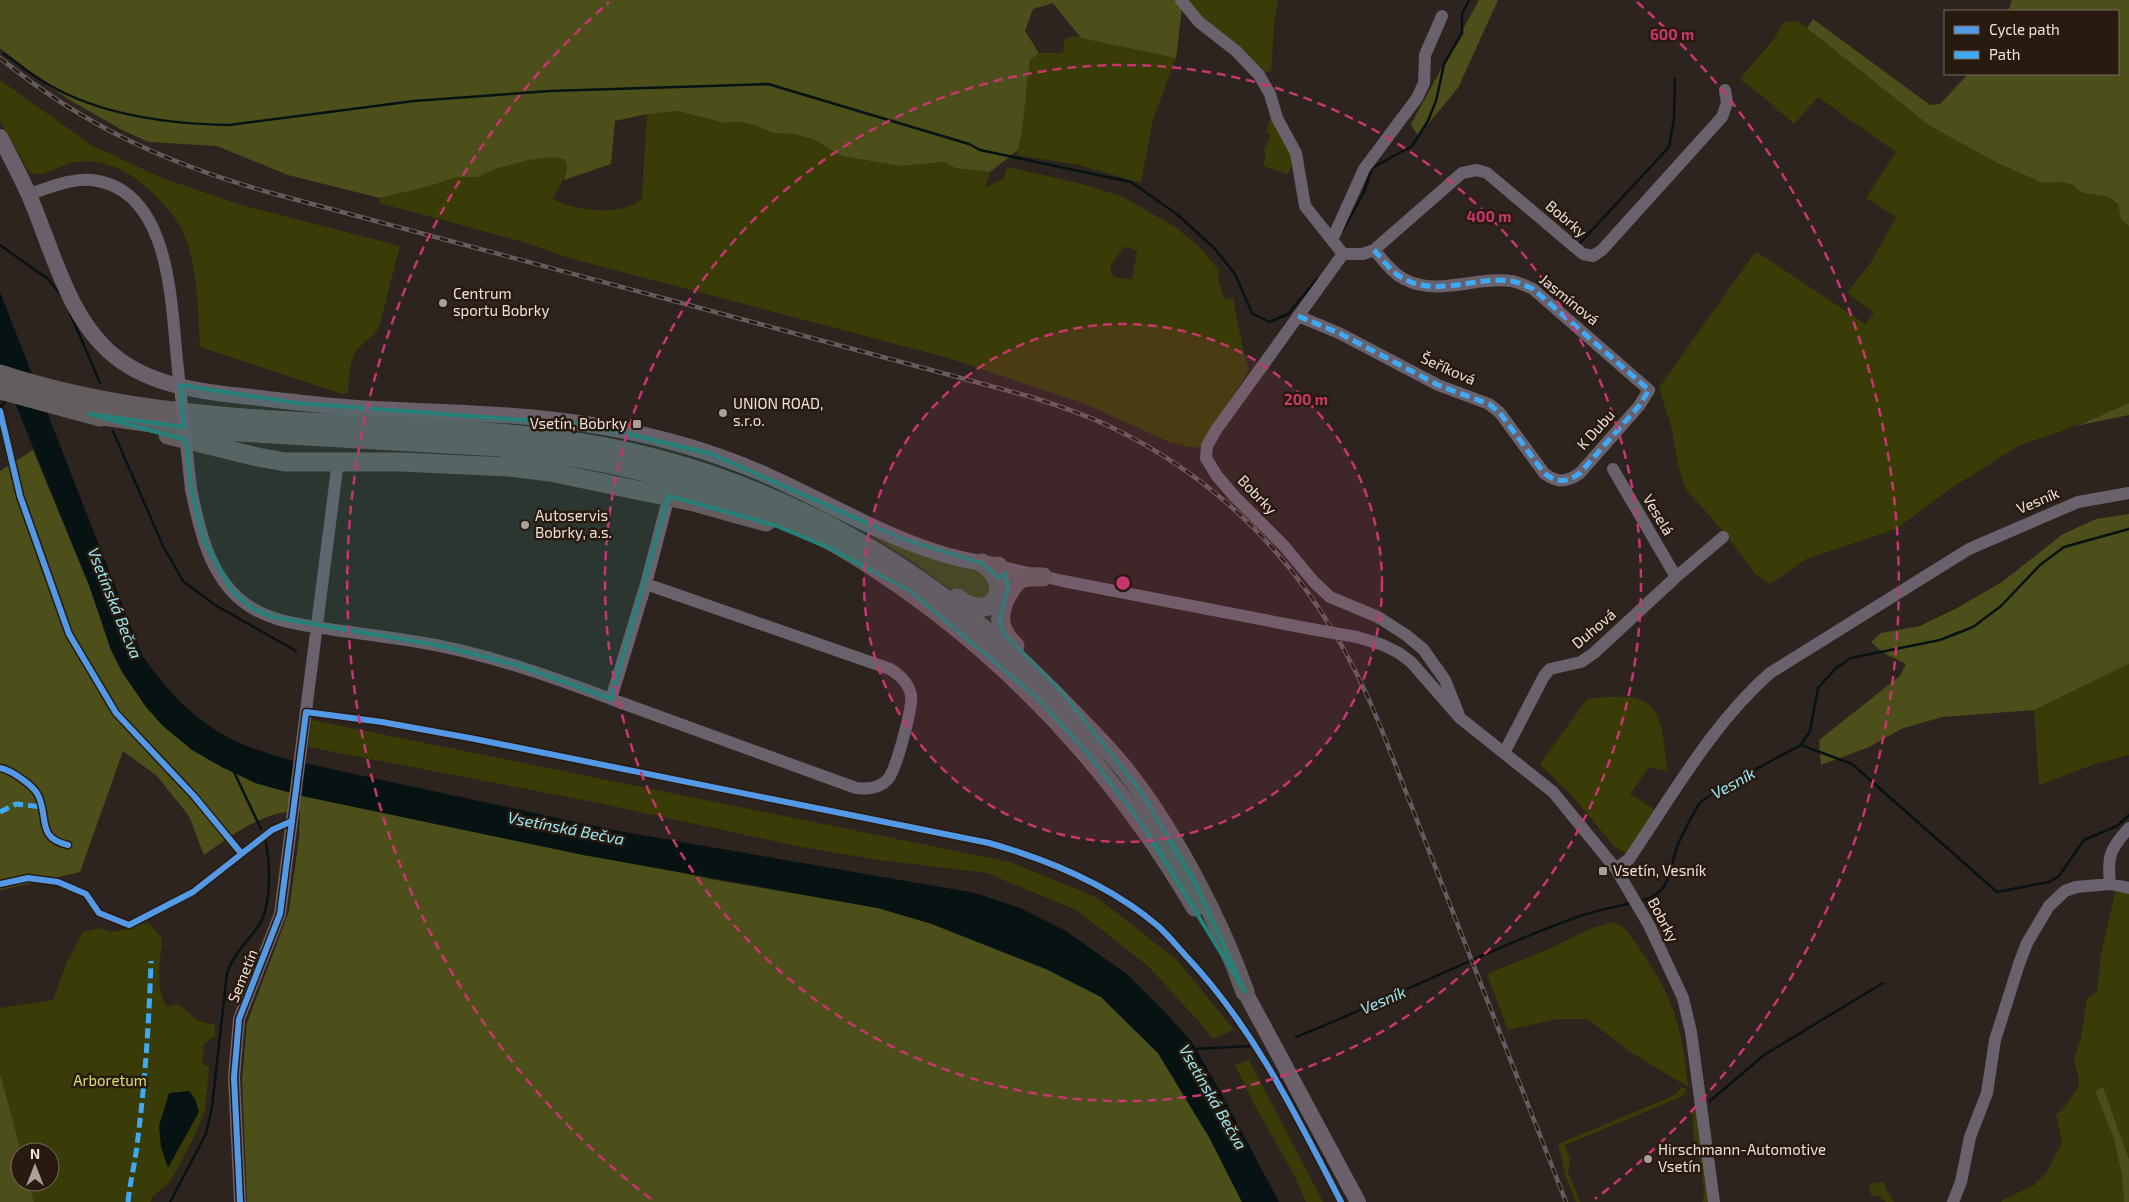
<svg xmlns="http://www.w3.org/2000/svg" width="2129" height="1202" font-family="'Exo 2',sans-serif">
	<style>
		.green { fill: #3a3c07; fill-rule: evenodd }
		.forest { fill: #4c4f1a }
		.water { fill: #071213 }
		.lines { fill: none; stroke-linecap: round; stroke-linejoin: round }
		.stream { stroke: #071213; stroke-width: 2.5 }
		.minor { stroke: #69616b; stroke-width: 12 }
		.major { stroke: #696069; stroke-width: 16 }
		.highway { stroke: #645d60; stroke-width: 19 }
		.rail-casing { stroke: #645c5f; stroke-width: 4.5 }
		.rail { stroke: #291a0f; stroke-width: 2.5; stroke-dasharray: 8; stroke-linecap: butt }
		.minor-bridge { stroke: #69616b; stroke-width: 12 }
		.quiet { stroke: #3fa9f5; stroke-width: 5; stroke-dasharray: 10 5; stroke-linecap: butt }
		.cycleway-casing { stroke: #291a0f; stroke-width: 9 }
		.cycleway { stroke: #5399e6; stroke-width: 6 }
		.marked { fill: #258179; fill-opacity: 0.2; stroke: #258179; stroke-width: 4; stroke-linejoin: round }
		.ring { fill: none; stroke: #c8366e; stroke-width: 2.5; stroke-dasharray: 9 6 }
		.poi-dot { fill: #aa9f99; stroke: #291a0f; stroke-width: 2 }
		.labels { text-anchor: middle; stroke-width: 5; stroke-linejoin: round; paint-order: stroke }
		.street-label { font-size: 15px; fill: #ede1db; stroke: #291a0f }
		.poi-label { font-size: 15px; fill: #ede1db; stroke: #291a0f; text-anchor: start }
		.park-label { font-size: 15px; fill: #d5e074; stroke: #291a0f }
		.water-label { font-size: 16px; font-style: italic; fill: #99e8f6; stroke: #291a0f }
		.centre { fill: #c8366e; stroke: #291a0f; stroke-width: 2.5 }
		.ring-label { font-size: 15px; text-anchor: middle; font-weight: bold; fill: #c8366e; stroke: #291a0f; stroke-width: 5; stroke-linejoin: round; paint-order: stroke }
	</style>
	<rect width="100%" height="100%" fill="#2d241f"/>
	<path class="green" d="M1190,0H1278L1274,24L1271,71L1265,72L1218,32L1193,8Z
		M1797,21L1817,35L1930,126L1999,164L2043,183L2060,182L2073,185L2083,193L2109,197L2118,206L2121,219L2129,227V403L2062,431L2020,445L1950,489L1896,529L1806,559L1770,584L1755,574L1725,533L1685,488L1678,464L1671,426L1659,388L1753,255L1757,252L1865,324L1874,313L1847,293L1872,261L1896,217L1866,198L1896,152L1818,97L1794,124L1760,94L1742,81L1743,75L1774,39L1784,22Z
		M1074,36L1176,58L1153,119L1141,183L1079,165L1017,155L1022,131L1030,60L1039,53H1063L1065,39Z
		M0,80L93,146L160,177L241,205L400,246L379,327C373,338 360,344 355,353C349,364 349,380 348,392L342,394L200,347C198,309 198,257 179,224C170,210 158,198 146,187C131,174 117,165 96,162C87,161 78,161 70,163C57,167 43,177 30,173L0,121Z
		M678,111L724,123L739,122L755,125L773,133L794,134L815,140L841,156L900,166L945,162L955,168L990,172L985,188L1003,179L1008,167L1078,183L1121,196L1174,226L1197,245L1219,270L1218,280L1225,300L1233,298L1243,349L1249,370L1202,446L1194,448L1169,442L1083,403L945,357L569,258L524,242L379,203L380,198L430,186L457,177H478L498,168L529,160L555,157L565,160C569,176 559,187 552,199C574,210 623,218 642,198L647,114ZM1124,247L1131,248L1137,252L1132,279L1116,278L1111,274V265Z
		M1271,117L1294,161L1288,174L1263,166L1266,153L1263,152L1271,135L1266,132Z
		M867,533L987,572L991,597L962,599L918,565Z
		M2129,664V755L2095,764L2039,785L2034,710Z
		M1604,697C1614,697 1626,696 1636,698C1667,707 1663,745 1667,771L1649,767L1630,794L1657,811L1626,853L1615,847L1573,797L1540,764L1587,699Z
		M312,720L1010,862L1096,897L1177,960L1234,1030L1212,1039L1204,1027L1147,965L1076,910L987,873L879,860L796,846L599,803L308,747Z
		M2116,889L2129,892V1159L2103,1087L2095,1091L2114,1138L2122,1176L2124,1202H2002V1200L2033,1186L2046,1173L2062,1143L2056,1115L2064,1108L2079,1086V1079L2074,1060L2081,1037L2087,998L2097,992L2101,954Z
		M148,922L162,938C161,959 154,989 167,1007L177,1004C194,1014 192,1023 215,1024V1036L204,1044L202,1064L209,1067L205,1111L194,1137L170,1182L152,1197L151,1202H34L29,1182H50V1152H21L0,1073V1008L53,1000L67,962L83,932L100,928L109,932L119,931Z
		M1614,922C1628,929 1635,942 1644,955C1676,1003 1682,1031 1688,1087L1629,1051L1588,1019H1557L1508,1030L1487,974L1544,951L1592,928Z
		M1249,1060L1323,1202H1306L1293,1173L1253,1102L1235,1065Z
		M1681,1087L1687,1089L1684,1095L1674,1100L1565,1145L1570,1159L1568,1172L1580,1202H1576L1566,1177L1558,1144L1668,1098L1676,1094Z
		M1698,1110L1709,1202H1703L1704,1187L1698,1149C1691,1140 1694,1123 1692,1111Z
		M1885,1182L1886,1189L1894,1202H1886L1880,1196L1871,1195L1869,1184Z"/>
	<path class="forest" d="M0,0H1183L1176,58L1081,38L1053,3L1033,9L1025,31L1039,53L1030,60L1022,131L1018,150L990,172L955,168L945,162L900,166L841,156L815,140L794,134L773,133L755,125L739,122L724,123L678,111L647,114L615,121L611,164L564,180L567,167L565,160L555,157L529,160L498,168L478,177H457L430,186L380,198L288,175L217,146L149,142L124,131L73,102L47,85L0,48Z
		M1479,0H1498L1458,88L1418,136L1411,124Z
		M2012,0H2129V227L2121,219L2118,205L2109,197L2083,193L2073,185L2061,182L2043,183L1999,164L1930,126L1807,28L1813,19L1930,105L1940,104L1968,74H2118V11H2008Z
		M2129,403V415L2076,426Z
		M33,450L92,593L111,650L122,672L149,710L192,750L223,768L710,879L878,908L932,924L1046,969L1101,997L1158,1053L1209,1137L1242,1202H247L242,1080L247,1023L289,911L299,838L300,811C262,811 233,834 204,855L189,816L157,776L123,751L80,872L0,890V471Z
		M2129,514V664L2034,710L1942,717L1901,729L1869,747L1821,765L1819,740L1900,676L1906,664L1882,652L1871,642L1881,633L1920,626L1957,608L2002,582L2063,534L2096,519Z
		M0,1073L21,1152L20,1182H29L34,1202H0Z
		M2103,1087L2129,1159V1202H2124L2122,1176L2114,1139L2095,1091Z"/>
	<path class="water" d="M0,292L142,655C167,691 200,727 242,744C257,750 274,755 290,760L613,830L975,893L1020,908L1064,930L1127,974L1166,1013L1192,1042L1225,1100L1279,1202H1242L1209,1137L1158,1053L1101,997L1046,969L932,924L878,908L583,855L302,796L255,783L224,768L192,750L163,726L146,707L122,672L111,650L89,585L0,366Z
		M189,1091L195,1099L199,1112L168,1168L161,1147L159,1126L169,1093Z"/>
	<g class="lines">
		<path class="stream" d="M4,54C19,64 34,77 51,86C102,115 171,124 229,125L414,101L550,91L768,84L969,144L980,150L1131,182L1178,215L1215,249L1235,274L1252,313L1269,322L1288,314L1318,278
			M1343,230L1364,192L1372,168L1412,146L1428,121L1436,101L1444,64L1462,33V14L1469,0
			M1579,244L1669,147L1674,119L1675,79
			M0,245L48,279L61,295
			M70,313L100,383
			M0,407L8,399
			M113,431L163,546L183,581L215,605L296,651
			M1801,745L1852,764L1997,892L2049,882L2059,876L2084,840L2117,826L2129,815
			M234,772L261,829
			M1640,901C1674,894 1668,867 1679,842C1685,829 1692,816 1699,804C1704,796 1786,753 1801,745L1810,731L1818,688L1836,668L1851,658L1940,640L1973,627L2001,606L2040,565L2064,547L2129,529
			M1296,1037C1392,999 1483,951 1580,916C1597,910 1615,907 1632,903
			M1193,1049L1252,1046
			M1710,1101L1764,1055L1883,983
			M170,1202L206,1134L212,1107L227,973C234,953 247,943 259,925C272,905 270,864 266,842"/>
		<path class="minor" d="M1181,0L1199,22L1236,51L1259,75L1270,94L1277,118L1296,153L1305,206L1343,254
			M29,194C49,188 70,178 92,180C170,189 171,301 177,360
			M1332,240L1364,169L1417,98L1424,83L1425,55L1442,16
			M1298,316L1339,333L1438,385L1489,404L1500,413L1544,473C1557,483 1566,483 1580,473L1639,406L1649,390L1533,289C1526,286 1519,282 1511,281C1477,276 1437,297 1404,279C1392,273 1383,260 1374,250
			M1613,469L1676,577
			M191,489C199,528 209,575 242,601C267,622 304,625 335,630C370,635 406,639 440,646C499,658 555,678 611,699L646,584L669,496
			M998,566L1063,581L1311,629
			M1357,637L1383,645L1399,653L1411,662L1460,718L1553,792L1616,869L1649,925L1683,998L1691,1032L1714,1202
			M611,699L856,788C867,789 879,789 888,779C896,770 913,707 911,695C908,682 900,675 890,669L646,584
			M1460,718L1445,680L1423,649L1406,635L1378,617L1330,597L1314,582L1284,546L1235,497L1217,476L1206,458L1207,446L1216,430L1343,254H1363L1374,250L1462,173L1477,170L1487,173L1583,254L1593,256L1602,250L1722,117L1727,103L1725,90
			M1504,753L1544,676L1550,669L1581,662L1594,653L1676,577L1723,537
			M1616,869L1629,859C1672,796 1712,724 1770,673L1969,549L2078,502L2129,493
			M2110,884C2107,856 2110,849 2129,828
			M240,1202L234,1077L239,1019L280,914L338,461
			M1953,1202L1961,1182L1970,1137L1987,1093L1995,1040L2019,964L2027,943L2049,906L2065,891L2076,887L2110,884L2129,888"/>
		<path class="major" d="M0,137C10,156 20,175 29,195C53,250 69,325 121,361C160,389 214,393 260,398C293,402 326,406 359,408C437,413 515,412 592,425C651,434 711,451 766,475C822,500 877,533 936,552C954,558 974,562 993,565
			M1245,992L1358,1202"/>
		<path class="highway" d="M0,374C178,433 365,416 548,438C753,463 927,561 1068,708C1089,730 1111,751 1129,775C1175,835 1220,921 1245,992
			M0,390L100,417
			M89,414L202,430L499,447C601,458 691,479 786,519C842,543 893,578 941,615C1046,697 1128,793 1195,907
			M168,435L257,457L285,462H402L508,467L550,472L694,502L766,522
			M998,566C1028,591 978,611 1015,646
			M957,598C993,626 1016,584 982,563
			M1006,598C1017,578 1020,576 1043,577"/>
		<g class="rail-casing">
			<path id="rail" d="M0,58C85,127 170,165 275,194L1028,396C1057,405 1086,415 1113,428C1243,491 1328,595 1381,728L1566,1202"/>
		</g>
		<use href="#rail" class="rail"/>
		<path class="minor-bridge" d="M177,360L191,489
			M1311,629L1357,637"/>
		<path class="quiet" d="M1298,316L1339,333L1438,385L1489,404L1500,413L1544,473C1557,483 1566,483 1580,473L1639,406L1649,390L1533,289C1526,286 1519,282 1511,281C1477,276 1437,297 1404,279C1392,273 1383,260 1374,250
			M0,812L16,804L42,807
			M128,1202C130,1182 135,1164 137,1145C145,1084 149,1023 151,961"/>
		<g class="cycleway-casing">
			<path id="cycleway" d="M0,411L20,496L69,634L116,713L194,796L241,853
				M0,768C11,770 33,785 38,795C49,817 36,838 68,845
				M0,884L28,878L58,882L86,894L99,913L129,925L193,892L272,830L292,821
				M240,1202L234,1077L239,1019L280,914L306,712L382,722L475,739L989,843C1049,860 1110,885 1158,926C1168,935 1177,946 1186,956C1254,1028 1296,1115 1341,1202"/>
		</g>
		<use href="#cycleway" class="cycleway"/>
	</g>
	<path class="marked" d="M180,385L297,403L592,425L712,454L903,539L982,563L999,578L1005,573L1008,588L1000,620L1004,634L1062,692L1141,791L1196,884L1245,992L1143,826L1088,754L1037,698L910,591L829,548L777,526L669,496L611,699L520,666L441,646L272,617L251,608L231,590L204,541L191,489L186,440L89,414L184,427Z"/>
	<circle cx="1123" cy="583" r="259" fill="#c8366e" fill-opacity=".12"/>
	<g class="ring">
		<circle cx="1123" cy="583" r="259"/>
		<circle cx="1123" cy="583" r="518"/>
		<path d="M651 1199A776 776 0 0 1 609 2M1637 2A776 776 0 0 1 1595 1199"/>
	</g>
	<g class="poi-dot">
		<circle cx="443" cy="303" r="5"/>
		<circle cx="723" cy="413" r="5"/>
		<rect x="632" y="419" width="10" height="10" rx="2.5"/>
		<circle cx="525" cy="525" r="5"/>
		<rect x="1598" y="866" width="10" height="10" rx="2.5"/>
		<circle cx="1648" cy="1159" r="5"/>
	</g>
	<g class="labels">
		<g class="street-label">
			<text transform="translate(1566 219) rotate(40)" y="5">Bobrky</text>
			<text transform="translate(1569 300) rotate(39)" y="5">Jasmínová</text>
			<text transform="translate(1448 369) rotate(24)" y="5">Šeříková</text>
			<text transform="translate(1596 430) rotate(-48)" y="5">K Dubu</text>
			<text transform="translate(1257 495) rotate(46)" y="5">Bobrky</text>
			<text transform="translate(2038 501) rotate(-23)" y="5">Vesník</text>
			<text transform="translate(1658 515) rotate(59)" y="5">Veselá</text>
			<text transform="translate(1594 629) rotate(-40)" y="5">Duhová</text>
			<text transform="translate(1663 920) rotate(62)" y="5">Bobrky</text>
			<text transform="translate(243 976) rotate(-68)" y="5">Semetín</text>
		</g>
		<g class="poi-label">
			<text x="453" y="299">Centrum<tspan x="453" dy="17">sportu Bobrky</tspan></text>
			<text x="733" y="409">UNION ROAD,<tspan x="733" dy="17">s.r.o.</tspan></text>
			<text x="627" y="429" text-anchor="end">Vsetín, Bobrky</text>
			<text x="535" y="521">Autoservis<tspan x="535" dy="17">Bobrky, a.s.</tspan></text>
			<text x="1613" y="876">Vsetín, Vesník</text>
			<text x="1658" y="1155">Hirschmann-Automotive<tspan x="1658" dy="17">Vsetín</tspan></text>
		</g>
		<g class="park-label">
			<text x="110" y="1086">Arboretum</text>
		</g>
		<g class="water-label">
			<text transform="translate(115 603) rotate(68)" y="6">Vsetínská Bečva</text>
			<text transform="translate(1733 783) rotate(-29)" y="6">Vesník</text>
			<text transform="translate(566 828) rotate(11)" y="6">Vsetínská Bečva</text>
			<text transform="translate(1383 1000) rotate(-23)" y="6">Vesník</text>
			<text transform="translate(1213 1097) rotate(60)" y="6">Vsetínská Bečva</text>
		</g>
	</g>
	<circle cx="1123" cy="583" r="8" class="centre"/>
	<g class="ring-label">
		<text x="1672" y="40">600 m</text>
		<text x="1489" y="222">400 m</text>
		<text x="1306" y="405">200 m</text>
	</g>
	<rect x="1944" y="10" width="175" height="65" fill="#291a0f" stroke="#776a61"/>
	<rect x="1954" y="26" width="25" height="8" fill="#5399e6" stroke="#776a61"/>
	<text x="1989" y="35" font-size="15" fill="#ede1db">Cycle path</text>
	<rect x="1954" y="51" width="25" height="8" fill="#3fa9f5" stroke="#776a61"/>
	<text x="1989" y="60" font-size="15" fill="#ede1db">Path</text>
	<g transform="translate(35 1167)"><circle r="24" fill="#291a0f" stroke="#776a61"/>
	<path d="M0-4L9 19L0 12L-9 19Z" fill="#aa9f99"/>
	<text y="-8" font-size="14" font-weight="bold" text-anchor="middle" fill="#ede1db">N</text>
	</g>
</svg>
